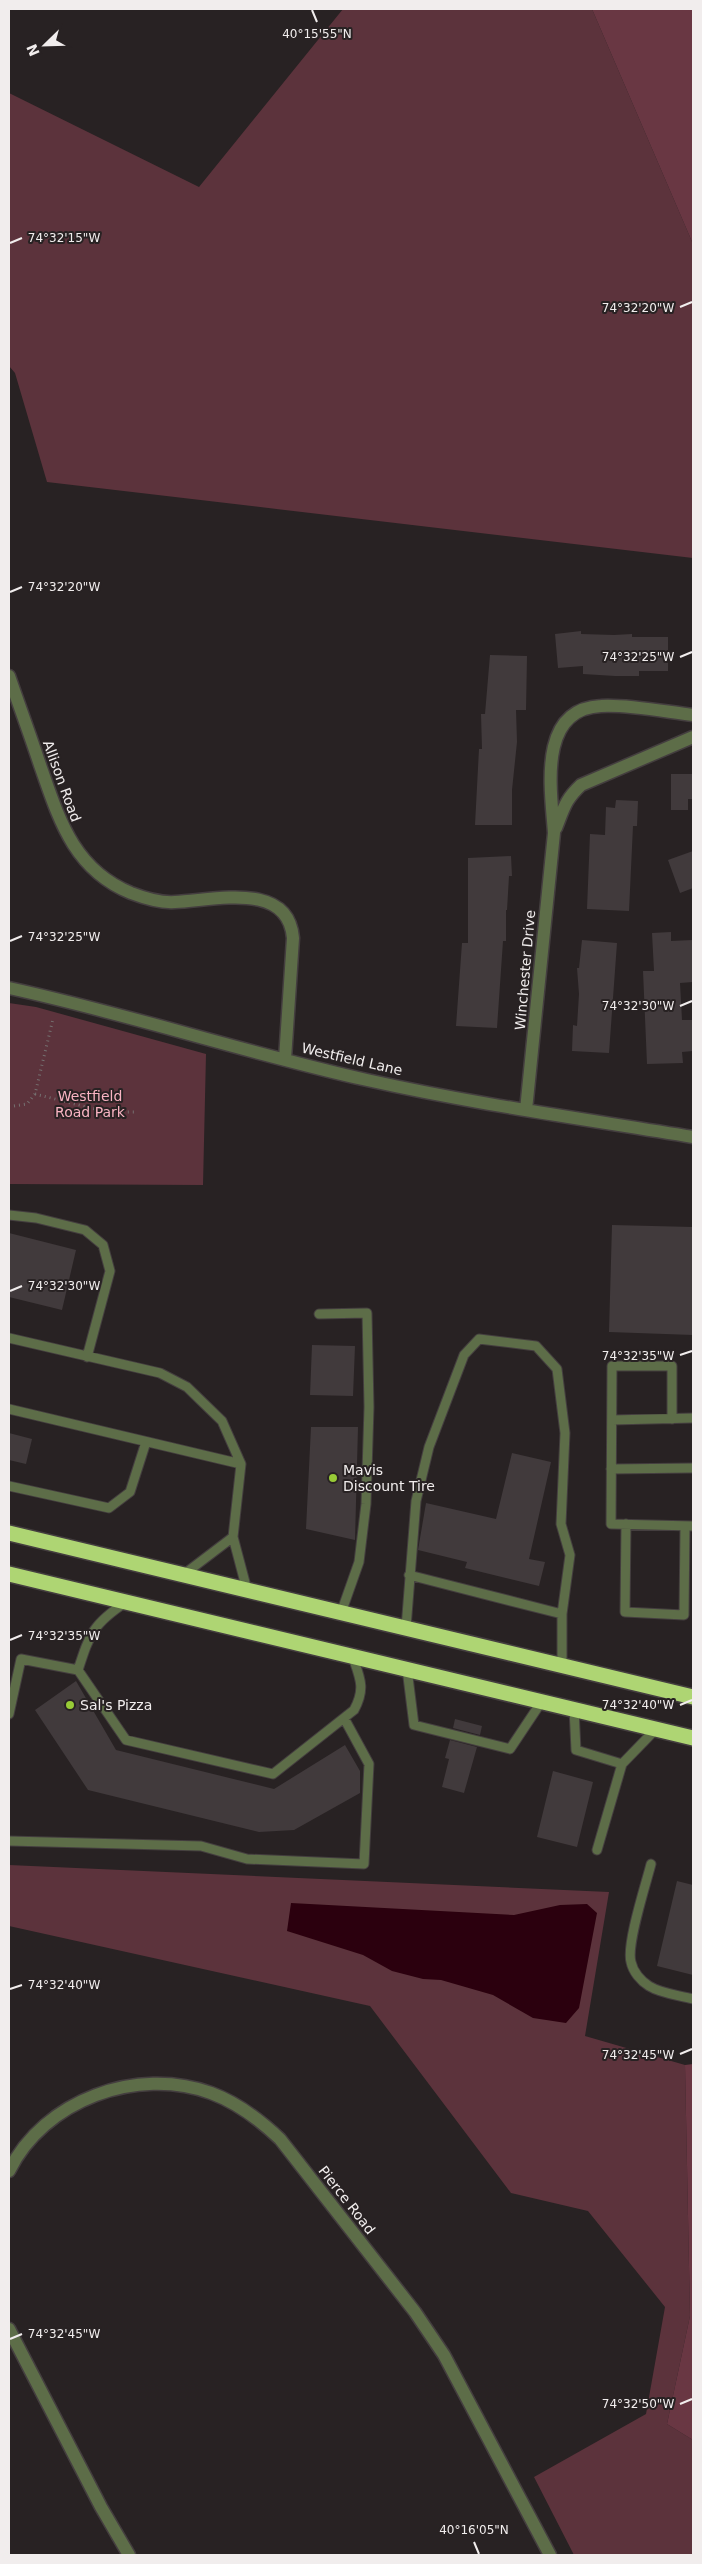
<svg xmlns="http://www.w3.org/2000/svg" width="702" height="2564" font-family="'DejaVu Sans',sans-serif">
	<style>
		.green { fill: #5c333c }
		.forest { fill: #693743 }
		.water { fill: #2b000e }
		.building { fill: #413a3c }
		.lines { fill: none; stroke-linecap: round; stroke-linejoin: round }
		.lane-casing { stroke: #443e3f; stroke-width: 11 }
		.street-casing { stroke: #443e3f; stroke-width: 15 }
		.highway-casing { stroke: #443e3f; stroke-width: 18 }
		.path { stroke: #757070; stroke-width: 3; stroke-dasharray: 1 4; stroke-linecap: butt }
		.lane { stroke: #5d6d48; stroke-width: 9 }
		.street { stroke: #5d6d48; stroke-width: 12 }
		.highway { stroke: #aed573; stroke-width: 15 }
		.ticks { fill: none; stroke: #f1eded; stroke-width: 2 }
		.poi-dot { fill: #98cb37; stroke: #282223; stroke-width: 2 }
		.labels { text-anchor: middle; stroke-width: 4; stroke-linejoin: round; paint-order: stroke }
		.street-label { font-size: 14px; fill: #f1eded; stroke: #282223 }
		.park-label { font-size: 14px; fill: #fab4c3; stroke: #282223 }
		.poi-label { font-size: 14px; fill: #f1eded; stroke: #282223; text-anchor: start }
		.ticks-label { font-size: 12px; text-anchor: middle; fill: #f1eded; stroke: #282223; stroke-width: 4; stroke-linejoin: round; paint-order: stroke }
	</style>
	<rect width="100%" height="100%" fill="#282223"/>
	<path class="green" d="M343,9H592L693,244V558L47,482L15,373L9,366V93L199,187Z
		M9,1003L36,1007L206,1054L203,1185L9,1184Z
		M9,1865L609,1892L585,2036L685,2065L690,2316L667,2424L693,2440V2555H574L534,2477L646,2414L665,2307L588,2211L511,2193L370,2006L9,1926Z"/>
	<path class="forest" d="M592,9H693V244Z
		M693,2064V2440L667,2424L690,2316L685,2065Z"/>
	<path class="water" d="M291,1903L514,1915L560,1905L587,1904L597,1913L579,2008L566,2023L533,2018L493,1995L441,1980L423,1979L392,1971L363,1955L287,1931Z"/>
	<path class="building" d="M581,631V634L614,635L632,634V637H668V671H639V676H615L583,674V666L558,668L555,634Z
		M490,655L527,656L526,710H516L517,742L512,790V825H475L479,749H482L481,714H485Z
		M671,774H693V799H688V810H671Z
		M616,800L638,801L637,826H633L629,911L587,909L590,834L605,835L606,807L615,808Z
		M693,851V888L680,893L668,860Z
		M511,856L512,876H509L507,910H506V941H503L497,1028L456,1026L462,943H468V858Z
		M671,932V941L693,940V982L680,983L682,1020H693V1051L682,1052L683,1063L647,1064L643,971H654L652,933Z
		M582,940L617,943L609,1053L572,1051L573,1025L577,1026L579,994L577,968H579Z
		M612,1225L693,1227V1335L609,1332Z
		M9,1233L76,1250L62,1310L9,1297Z
		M312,1345L355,1346L353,1396L310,1395Z
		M311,1427H358L355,1540L306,1529Z
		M9,1433L32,1439L26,1464L9,1460Z
		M512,1453L551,1462L529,1559L545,1562L539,1586L465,1568L467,1562L418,1550L426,1503L496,1519Z
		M76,1681L116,1750L274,1789L345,1745L360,1771V1793L294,1830L259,1832L88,1790L35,1710Z
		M455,1719L482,1726L480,1735L453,1728Z
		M450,1740L477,1747L464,1793L442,1787L449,1759L445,1758Z
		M553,1771L593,1782L577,1847L537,1837Z
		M677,1881L693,1885V1975L657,1966Z"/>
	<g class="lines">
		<g class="lane-casing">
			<path id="lane" d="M9,1215L36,1218L85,1230L103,1245L110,1271L87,1357
				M319,1314L367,1313L369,1407L366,1504L359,1562L341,1613
				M9,1338L160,1373L187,1387L222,1421L241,1464L233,1537
				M9,1409L241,1464
				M672,1419V1366H612L611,1524L693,1526
				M612,1420L693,1418
				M611,1469L693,1468
				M9,1486L109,1508L130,1492L146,1442
				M626,1524L625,1612L684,1615L685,1526
				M183,1575L233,1537L247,1590
				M409,1575L562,1614
				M406,1628L416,1501L429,1447L464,1355L479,1339L536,1346L557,1369L565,1433L561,1524L570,1555L562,1614V1665
				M407,1669L414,1725L510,1749L542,1701
				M78,1670C90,1633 93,1624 126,1602
				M574,1709L576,1750L622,1764
				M9,1714L21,1659L78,1670L126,1740L273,1774L354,1710C366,1688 360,1678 352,1655
				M9,1841L201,1846L247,1859L364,1864L369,1764L344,1718
				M597,1850L622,1764L656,1729
				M651,1864C646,1884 626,1945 631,1962C633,1972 641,1981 649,1986C662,1994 679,1995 693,1999"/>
		</g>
		<g class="street-casing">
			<path id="street" d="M9,676C19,705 30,735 40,765C59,819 73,869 131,893C144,898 161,903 175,902C212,901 288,880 293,938L285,1059
				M556,828C564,808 565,800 581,785L693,737
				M9,988C129,1014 246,1053 367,1080C474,1104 584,1119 693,1137
				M526,1110L554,833C551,790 537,709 601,706C626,704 667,712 693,715
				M9,2171C44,2100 137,2066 211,2093C238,2103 259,2119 280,2139L415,2312L444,2355L550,2555
				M9,2329L101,2507L129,2555"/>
		</g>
		<g class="highway-casing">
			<path id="highway" d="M9,1533L693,1697
				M9,1574L693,1738"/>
		</g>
		<path class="path" d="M35,1094L107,1112H137
			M14,1106L27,1104L35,1094L53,1019"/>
		<use href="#lane" class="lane"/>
		<use href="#street" class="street"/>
		<use href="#highway" class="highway"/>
	</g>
	<path class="ticks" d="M312,10L317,22M10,243L22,238M680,307L692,302M10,592L22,587M680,657L692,652M10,941L22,936M680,1006L692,1001M10,1291L22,1286M680,1355L692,1351M10,1640L22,1635M680,1705L692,1700M10,1989L22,1985M680,2054L692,2049M10,2339L22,2334M680,2404L692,2399M474,2542L479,2554"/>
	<g class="poi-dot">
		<circle cx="333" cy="1478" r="5"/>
		<circle cx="70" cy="1705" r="5"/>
	</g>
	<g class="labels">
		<g class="street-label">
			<text transform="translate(62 781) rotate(70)" y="5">Allison Road</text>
			<text transform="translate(525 970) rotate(-85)" y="5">Winchester Drive</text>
			<text transform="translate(352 1059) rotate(13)" y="5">Westfield Lane</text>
			<text transform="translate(347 2200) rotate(52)" y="5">Pierce Road</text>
		</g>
		<g class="park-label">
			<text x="90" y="1101">Westfield<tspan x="90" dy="16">Road Park</tspan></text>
		</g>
		<g class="poi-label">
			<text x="343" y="1475">Mavis<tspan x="343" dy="16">Discount Tire</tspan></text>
			<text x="80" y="1710">Sal's Pizza</text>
		</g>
	</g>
	<g class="ticks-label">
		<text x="317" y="38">40°15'55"N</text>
		<text x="64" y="242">74°32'15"W</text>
		<text x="638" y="312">74°32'20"W</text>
		<text x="64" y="591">74°32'20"W</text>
		<text x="638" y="661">74°32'25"W</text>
		<text x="64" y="941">74°32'25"W</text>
		<text x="638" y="1010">74°32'30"W</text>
		<text x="64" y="1290">74°32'30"W</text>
		<text x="638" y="1360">74°32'35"W</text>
		<text x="64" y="1640">74°32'35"W</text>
		<text x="638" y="1709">74°32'40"W</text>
		<text x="64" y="1989">74°32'40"W</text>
		<text x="638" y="2059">74°32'45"W</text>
		<text x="64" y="2338">74°32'45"W</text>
		<text x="638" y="2408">74°32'50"W</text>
		<text x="474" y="2534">40°16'05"N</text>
	</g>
	<rect width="702" height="2564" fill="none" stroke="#f1eded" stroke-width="20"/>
	<g transform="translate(45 45) rotate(247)" stroke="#282223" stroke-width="4" paint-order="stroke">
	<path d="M0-4L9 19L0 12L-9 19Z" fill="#f1eded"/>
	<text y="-8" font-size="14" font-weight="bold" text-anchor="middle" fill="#f1eded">N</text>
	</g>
</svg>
